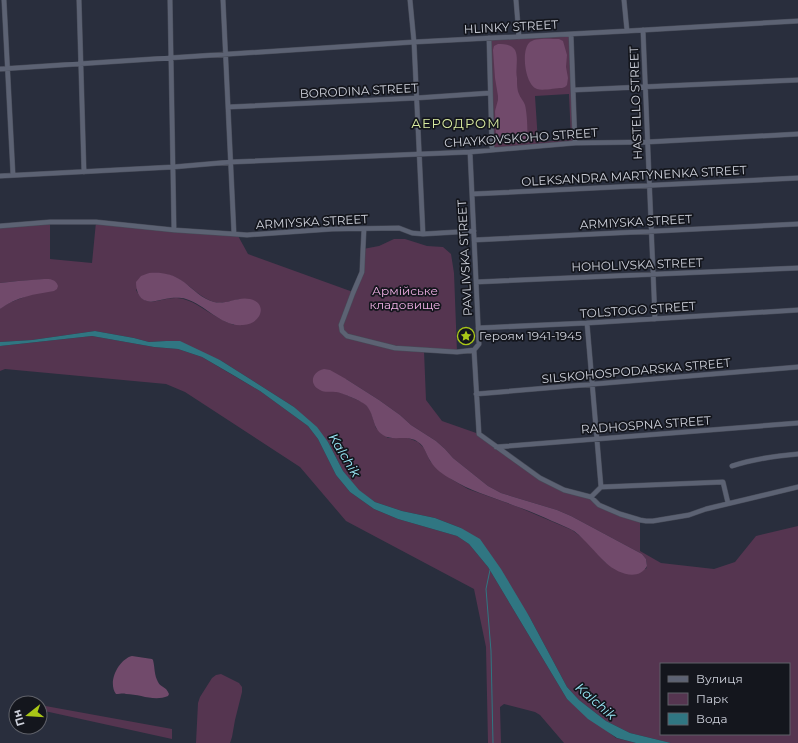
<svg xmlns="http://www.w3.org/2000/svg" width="798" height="743" font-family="Montserrat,sans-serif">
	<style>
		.green { fill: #553550; fill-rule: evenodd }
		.forest { fill: #714a6b }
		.water { fill: #307682 }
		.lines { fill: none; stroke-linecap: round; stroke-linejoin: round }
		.stream { stroke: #307682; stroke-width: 1 }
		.street-casing { stroke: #474b58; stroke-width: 5.5 }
		.street { stroke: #5c6273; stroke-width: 4.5 }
		.labels { text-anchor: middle; stroke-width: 3.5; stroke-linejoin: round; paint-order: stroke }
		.street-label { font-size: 12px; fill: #cfd2dc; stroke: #14161d }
		.park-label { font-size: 12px; fill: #f1b1e6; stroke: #14161d }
		.poi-label { font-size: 12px; fill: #cfd2dc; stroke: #14161d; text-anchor: start }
		.neighbourhood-label { font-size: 13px; letter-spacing: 1px; fill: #daeda1; stroke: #14161d }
		.water-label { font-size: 13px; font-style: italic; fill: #9cecfb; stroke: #14161d }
	</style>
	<rect width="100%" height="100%" fill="#292e3d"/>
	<path class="green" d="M570,35L574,142L494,149L490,39ZM569,94L571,140L538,142L535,96Z
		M50,222V259L92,263L96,222L237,234L248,254L353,292L362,272L363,249L379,246L394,239H405L427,246L443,247L451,254L454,273L457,352L424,351L426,400L442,421L479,434L540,478L564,490L591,497L599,505L640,520V551L661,563L714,569L735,562L756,536L798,526V743H671L630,733L606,721L579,700L567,687L529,616L461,528L435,518L402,511L375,502L358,490L343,471L328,442L294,407L220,360L166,341L149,342L134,338L95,331L32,340L0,342V309C10,301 18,300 29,295C37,292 44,284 50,279L18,281L0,283V226ZM149,273C162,273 172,274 182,281C193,288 201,298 214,302C222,304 231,301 239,299L234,325C228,323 222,320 217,317C204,310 192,299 177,298C159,297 147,311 136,290ZM346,379L379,400L400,415L411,425L436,441L445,449L453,458L488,486L501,493L557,510L571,516L642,554L646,559L647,566L646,569L606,563L584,539L572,530L518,507L468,489L451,479L430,461L424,448L418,442L408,438H388L376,428L370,409L364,403L342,393L334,391ZM661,664H789V734H661Z
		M92,336L154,347L178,349L202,357L260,391L308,426L318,439L336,475L350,492L374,509L398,519L457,536L469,544L488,567L567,699L616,738L636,743H564L540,715L535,712L504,704L500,707L501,743H488L486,647L474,589L346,521L300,467L185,392L166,384L5,369L0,371V346Z
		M221,674L239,683L242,687V692L235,720L232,737L230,743H196L198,703L200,697L212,678L216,675Z
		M40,705L172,729V739L40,710Z"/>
	<path class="forest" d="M559,39L563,41L567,55L566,67L568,78L567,85L565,87L562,88C555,88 543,91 537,89C525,85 521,51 529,43C534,37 551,39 559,39Z
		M498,44C504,44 511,44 515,50C519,58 515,69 517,78C517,83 517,90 519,94C520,98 524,101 525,105C527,112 528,132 527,139L525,142L522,143L506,144L500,142L496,136L495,111L498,100V96L495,78L493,50L494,46Z
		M149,273C162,272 173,274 184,282C193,289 202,299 214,302C226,305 238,296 250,299C268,303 262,324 243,325C221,327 206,305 186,299C179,297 171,298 165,299C159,300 152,303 147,301C138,299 136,289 136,282L141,276Z
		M44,279C50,279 56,279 58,286L57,289L54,291C35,294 16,297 0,309V283L18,281Z
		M324,369L330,370L346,379L379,400L400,415L411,425L436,441L445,449L453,458L488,486L501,493L557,510L571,516L642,554L646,559L647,566C638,582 617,573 606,563C595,553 586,540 574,531C567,527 559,524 552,521C541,516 530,511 518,507C496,498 472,492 451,479C444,475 435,469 431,462C426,455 425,446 418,442C407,434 393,442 383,435C371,428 375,410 363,403C358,400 341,392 335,392C330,391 325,393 320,390C309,385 311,372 324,369Z
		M132,656L152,659L153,660C155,668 154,675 158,682C161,688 166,686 169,694L168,696C154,702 140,694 126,694C123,693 120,694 116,694C107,682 119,659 132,656Z"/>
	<path class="water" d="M95,331L134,338L149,342L166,341H180L220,360L294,407L317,427L328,442L343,471L359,490L375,502L402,511L435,518L461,528L480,539L501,569L529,616L567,687L579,700L606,721L630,733L671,743H636L617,738L588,719L567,699L488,567L469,544L457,536L398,519L374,509L350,492L336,475L318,439L308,426L260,391L233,375L202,357L178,349L154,347L92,336L0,346V342L32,340Z"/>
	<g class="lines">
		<path class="stream" d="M490,570L486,589L491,651L493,743"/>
		<g class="street-casing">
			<path id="street" d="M4,0L13,175
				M79,0L84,172
				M170,0L174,230
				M223,0L234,234
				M410,0L414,42L423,234
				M516,0L519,37
				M624,0L627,31
				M643,30L655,319
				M571,34L575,143
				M489,38L492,150
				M0,69L414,42L627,31L798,21
				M573,90L798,80
				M228,107L416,98L490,93
				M470,152L479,344L474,350L479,434L540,478L564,490L591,497L599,505L620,514L640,520L646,521H653L689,515L706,509L798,487
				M0,176L173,167L231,162L470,152L575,143L647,142L798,134
				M472,194L798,178
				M0,226L50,222H96L174,230L234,234L247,235L332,229L399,228L412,233L423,234L474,231
				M364,229L363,249L362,272L353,293L341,325L342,331L347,336L395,348L457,352L474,350
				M474,240L798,224
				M476,282L798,268
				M587,323L601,487
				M478,328L587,323L798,310
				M476,394L798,367
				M496,447L798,423
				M732,466C753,459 775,456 798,454
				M601,487L723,482L728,503
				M591,497L601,487"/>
		</g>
		<use href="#street" class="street"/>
	</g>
	<defs>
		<g id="sight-ring" transform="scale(0.9)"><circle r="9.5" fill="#14161d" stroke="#aac717" stroke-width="1.5"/><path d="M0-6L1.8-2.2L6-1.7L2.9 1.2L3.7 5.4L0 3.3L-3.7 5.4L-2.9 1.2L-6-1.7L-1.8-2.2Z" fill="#aac717"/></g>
	</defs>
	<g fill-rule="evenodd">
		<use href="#sight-ring" x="466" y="336"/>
	</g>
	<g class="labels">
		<g class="street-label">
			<text transform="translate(511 27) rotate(-3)" y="4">HLINKY STREET</text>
			<text transform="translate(359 91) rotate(-3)" y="4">BORODINA STREET</text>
			<text transform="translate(636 103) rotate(-92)" y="4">HASTELLO STREET</text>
			<text transform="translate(521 138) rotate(-4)" y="4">CHAYKOVSKOHO STREET</text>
			<text transform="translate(634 176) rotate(-3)" y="4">OLEKSANDRA MARTYNENKA STREET</text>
			<text transform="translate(312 222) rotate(-3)" y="4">ARMIYSKA STREET</text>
			<text transform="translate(636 222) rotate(-3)" y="4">ARMIYSKA STREET</text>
			<text transform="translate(465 258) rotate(-93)" y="4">PAVLIVSKA STREET</text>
			<text transform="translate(637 265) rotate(-2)" y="4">HOHOLIVSKA STREET</text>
			<text transform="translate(638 310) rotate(-4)" y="4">TOLSTOGO STREET</text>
			<text transform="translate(636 371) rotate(-5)" y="4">SILSKOHOSPODARSKA STREET</text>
			<text transform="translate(646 425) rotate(-4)" y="4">RADHOSPNA STREET</text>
		</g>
		<g class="park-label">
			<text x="405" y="295">Армійське<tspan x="405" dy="14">кладовище</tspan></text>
		</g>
		<g class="poi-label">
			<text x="479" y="340">Героям 1941-1945</text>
		</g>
		<g class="neighbourhood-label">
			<text x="456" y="128">АЕРОДРОМ</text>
		</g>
		<g class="water-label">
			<text transform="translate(345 455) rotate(59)" y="5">Kalchik</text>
			<text transform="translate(596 701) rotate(41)" y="5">Kalchik</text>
		</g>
	</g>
	<rect x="660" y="663" width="130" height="72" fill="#14161d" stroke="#5f6169"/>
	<rect x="668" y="676" width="20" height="6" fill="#5c6273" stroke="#5f6169"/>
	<text x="696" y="683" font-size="12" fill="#cfd2dc">Вулиця</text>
	<rect x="668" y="693" width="20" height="12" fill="#553550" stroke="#5f6169"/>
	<text x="696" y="703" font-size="12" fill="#cfd2dc">Парк</text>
	<rect x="668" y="713" width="20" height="12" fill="#307682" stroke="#5f6169"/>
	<text x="696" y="723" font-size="12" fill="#cfd2dc">Вода</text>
	<g transform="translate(28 715) rotate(253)"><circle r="19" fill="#14161d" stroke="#5f6169"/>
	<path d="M0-3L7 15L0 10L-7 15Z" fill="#aac717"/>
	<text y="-6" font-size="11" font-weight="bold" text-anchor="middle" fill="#cfd2dc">Пн</text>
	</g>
</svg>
